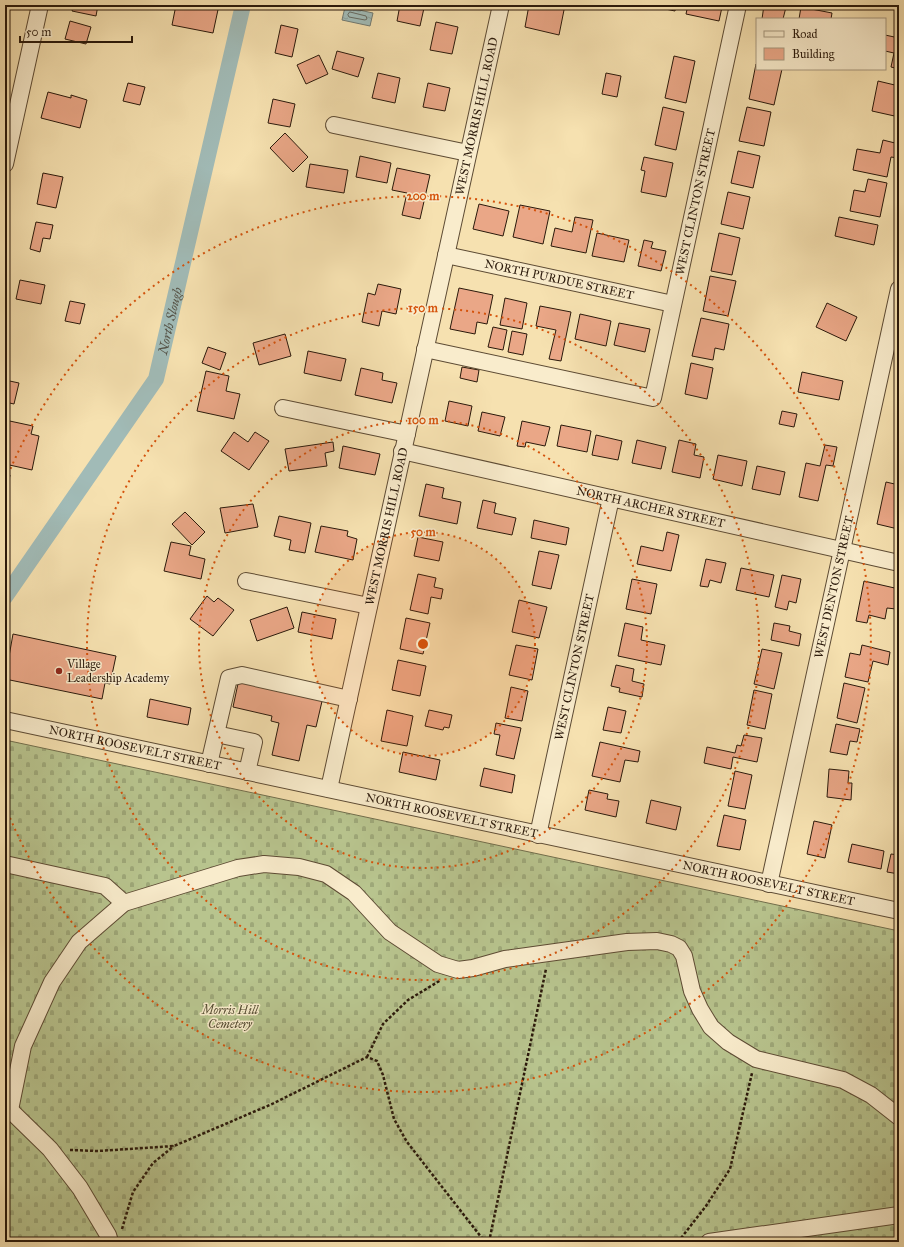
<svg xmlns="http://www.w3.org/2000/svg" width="904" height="1247" font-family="'IM FELL Great Primer',serif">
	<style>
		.cemetery { fill: url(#cemetery-stones); stroke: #716e4c }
		.water { fill: url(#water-ripples); stroke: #717a72 }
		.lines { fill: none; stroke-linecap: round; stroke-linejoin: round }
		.shore { stroke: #666a61; stroke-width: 1 }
		.canal { stroke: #a1bbb7; stroke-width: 16 }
		.building { fill: #eaa787; stroke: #2a190b }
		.minor-casing { stroke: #5d4b34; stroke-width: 18 }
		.path { stroke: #2a190b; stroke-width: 2.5; stroke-dasharray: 3 2; stroke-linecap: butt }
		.minor { stroke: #f9eccc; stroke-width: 16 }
		.ring { fill: none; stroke: #d5530c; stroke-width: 2; stroke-dasharray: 2 4 }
		.poi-dot { fill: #8f2418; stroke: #f9eccc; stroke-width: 1.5 }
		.labels { text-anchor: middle; stroke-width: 3; stroke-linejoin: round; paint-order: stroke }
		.street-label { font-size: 12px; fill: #2a190b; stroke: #f9eccc }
		.poi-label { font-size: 12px; fill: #2a190b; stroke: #f9eccc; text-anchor: start }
		.park-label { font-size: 12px; font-style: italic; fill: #554c32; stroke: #f9eccc }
		.water-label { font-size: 13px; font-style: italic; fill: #545247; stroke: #f9eccc }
		.centre { fill: #d5530c; stroke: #f9eccc; stroke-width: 2 }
		.ring-label { font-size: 12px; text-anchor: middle; font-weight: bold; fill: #d5530c; stroke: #f9eccc; stroke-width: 3; stroke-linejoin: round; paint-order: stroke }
	</style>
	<defs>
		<pattern id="cemetery-stones" width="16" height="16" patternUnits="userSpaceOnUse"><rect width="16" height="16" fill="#b8c48e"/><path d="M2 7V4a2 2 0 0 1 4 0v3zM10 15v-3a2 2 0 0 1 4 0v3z" fill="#9ea879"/></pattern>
		<pattern id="water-ripples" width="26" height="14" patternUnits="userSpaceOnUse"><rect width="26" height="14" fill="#a1bbb7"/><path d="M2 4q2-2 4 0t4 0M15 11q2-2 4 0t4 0" fill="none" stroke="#8ba09c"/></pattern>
	</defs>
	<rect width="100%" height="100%" fill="#f6e1b0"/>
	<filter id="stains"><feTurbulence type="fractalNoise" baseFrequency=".005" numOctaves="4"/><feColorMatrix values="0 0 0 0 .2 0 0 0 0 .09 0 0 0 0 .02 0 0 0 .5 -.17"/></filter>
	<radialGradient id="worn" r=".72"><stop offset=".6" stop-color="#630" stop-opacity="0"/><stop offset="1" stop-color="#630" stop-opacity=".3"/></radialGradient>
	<path class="cemetery" d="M5,740L899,931V1242H5Z"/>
	<path class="water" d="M345,7L373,13L370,26L342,20Z"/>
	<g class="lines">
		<path class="shore" d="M350,12L366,16L367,19L365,20L349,17L348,15Z"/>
		<path class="canal" id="s1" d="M5,597L156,379L243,5"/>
	</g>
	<path class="building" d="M74,5H98L96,16L72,11Z
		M176,5H219L213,33L172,25Z
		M400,5L424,8L420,26L397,21Z
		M529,5H565L559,35L525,27Z
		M646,5H676L675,11Z
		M688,5L722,7L719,21L686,14Z
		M764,5L786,7L783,19H762Z
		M801,7L832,13L831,19H799Z
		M70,21L91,27L86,44L65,39Z
		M436,22L458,27L452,54L430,50Z
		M281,25L298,29L292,57L275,53Z
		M885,35L899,38V69L891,67L894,53L885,51Z
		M337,51L364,58L358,77L332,69Z
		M319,55L328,74L306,84L297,65Z
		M674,56L695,61L686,103L665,98Z
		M756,64L757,69H782L774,105L749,99Z
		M378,73L400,78L395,103L372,98Z
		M606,73L621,76L617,97L602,94Z
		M878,81L899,86V117L872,111Z
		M128,83L145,87L140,105L123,101Z
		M428,83L450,88L445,111L423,107Z
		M48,92L71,98V95L87,100L80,128L41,118Z
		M273,99L295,104L290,127L268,123Z
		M663,107L684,112L676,150L655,145Z
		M747,107L771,112L764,146L739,141Z
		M285,133L308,157L293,172L270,148Z
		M883,140L899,144L898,158L891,157L887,177L853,170L857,149L880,153Z
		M738,151L760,156L753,188L731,183Z
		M360,156L391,163L387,183L356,177Z
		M644,157L673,163L666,197L641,192L645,171L641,170Z
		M310,164L348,170L344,193L306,187Z
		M397,168L430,175L420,219L402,215L407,193L392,190Z
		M43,173L63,177L56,208L37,204Z
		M868,179L887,183L880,217L850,211L854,190L865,192Z
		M728,192L750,197L743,229L721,224Z
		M479,204L509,211L503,236L473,229Z
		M520,205L550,211L543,244L513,237Z
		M575,217L593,220L586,253L551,246L555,228L572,232Z
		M839,217L878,225L874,245L835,236Z
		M36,222L53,225L50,239L43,238L40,252L30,249Z
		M597,233L629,240L624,262L592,256Z
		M719,233L740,238L732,275L711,271Z
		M644,240L653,242L651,248L666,251L661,271L638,266Z
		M710,276L736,281L728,316L703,311Z
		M20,280L45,285L41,304L16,299Z
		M378,284L401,289L396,314L382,311L379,326L362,322L368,293L375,295Z
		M459,288L493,295L487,324L477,322L475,334L450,329Z
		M505,298L527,303L522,329L500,325Z
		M70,301L85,304L80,324L65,321Z
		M827,303L857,317L846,341L816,327Z
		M540,306L571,312L561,361L549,359L556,330L536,326Z
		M580,314L611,321L606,346L575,339Z
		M701,318L729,324L724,350L715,348L713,360L692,356Z
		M619,323L650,329L645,352L614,345Z
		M493,327L507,330L503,350L488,347Z
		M512,331L527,334L523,355L508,352Z
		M285,334L291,356L259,365L253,343Z
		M208,347L226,353L220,370L202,363Z
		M308,351L346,359L341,381L304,373Z
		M691,363L713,368L707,399L685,394Z
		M462,367L479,370L477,382L460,378Z
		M361,368L383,373L382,380L397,383L392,403L355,395Z
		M206,371L229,376L226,391L240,394L234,419L197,411Z
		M802,372L843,381L839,400L798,392Z
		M5,380L19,383L14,404L5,402Z
		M449,401L472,406L468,426L445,421Z
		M782,411L797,414L794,427L779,424Z
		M482,412L505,417L500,436L478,431Z
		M5,420L33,426L31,434L39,436L32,470L5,464Z
		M522,421L550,427L545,446L526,442L525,447L517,446Z
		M561,425L591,431L587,452L557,446Z
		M234,432L248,442L255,432L269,441L249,470L221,451Z
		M596,435L622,441L618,460L592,455Z
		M637,440L666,447L661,469L632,463Z
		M679,440L696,444L694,455L704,457L700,478L672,472Z
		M333,442L334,451L325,453L327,466L289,471L285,449Z
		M825,445L837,447L833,466L826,465L818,501L799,497L806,463L820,466Z
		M343,446L380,454L375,475L339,468Z
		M718,455L747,461L742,486L713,479Z
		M757,466L785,472L780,495L752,489Z
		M5,474L10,475L7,491L5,490Z
		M886,482L899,485L898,529L877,524Z
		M426,484L444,488L442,498L461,502L457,524L419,516Z
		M483,500L496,503L494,513L516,518L512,535L477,528Z
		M253,504L258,527L225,533L220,508Z
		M185,512L205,532L192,545L172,524Z
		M279,516L311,523L305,553L289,550L291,540L274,536Z
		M534,520L569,528L566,545L531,538Z
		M321,526L348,531L347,536L357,539L353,560L315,552Z
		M667,532L679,535L671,571L637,564L641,546L663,551Z
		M418,537L443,542L439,561L414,556Z
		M171,542L191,546L189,555L205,559L201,579L164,571Z
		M539,551L559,555L551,589L532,585Z
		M706,559L726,563L721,583L710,580L708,587L700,586Z
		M741,568L774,575L769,597L736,590Z
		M418,574L436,578L434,587L443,589L441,599L431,597L428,614L410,610Z
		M782,575L801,579L796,603L789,601L787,610L775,607Z
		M632,579L657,584L651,614L626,609Z
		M864,581L899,589L896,609L887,608L885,619L869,615L867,623L856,621Z
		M207,596L214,602L218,598L234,610L213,636L190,619Z
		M519,600L547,607L539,638L512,632Z
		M287,607L294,628L257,641L250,620Z
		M302,612L336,619L332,639L298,632Z
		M406,618L430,623L423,654L400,649Z
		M625,623L643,627L641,640L665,645L661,665L618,656Z
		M774,623L790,626L789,631L801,634L799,646L771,640Z
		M13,634L116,656L110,684L105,683L102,699L5,679Z
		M516,645L538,649L532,680L509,675Z
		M862,645L890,652L888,665L873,661L868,682L845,677L850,653L860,655Z
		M762,649L782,653L774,689L754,684Z
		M398,660L426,666L420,696L392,690Z
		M616,665L634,669L632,681L644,684L642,697L619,692L620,688L611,686Z
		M239,679L323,697L316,727L307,725L299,761L272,755L279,723L271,721L272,716L233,707Z
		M844,683L865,688L857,723L837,718Z
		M511,687L528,691L522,721L505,718Z
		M754,690L772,694L765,729L747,725Z
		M150,699L191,708L188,725L147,717Z
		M608,707L626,711L621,733L603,730Z
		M387,710L413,716L407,746L381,741Z
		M429,710L452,715L449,728L444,727L443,730L425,726Z
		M496,723L521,728L514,759L496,755L500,735L494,734Z
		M836,724L860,729L857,742L850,741L847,755L830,752Z
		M744,735L762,738L757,762L733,757L731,769L704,763L707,747L735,753L737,745L741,746Z
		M600,742L640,751L638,762L625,760L620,782L592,776Z
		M403,752L440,760L436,780L399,772Z
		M484,768L515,775L512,793L480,786Z
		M829,769L849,771L848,783H852L851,800L827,797Z
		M735,771L752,775L745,809L728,806Z
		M589,790L608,794L607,799L619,801L616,817L585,810Z
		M651,800L681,807L676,830L646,823Z
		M724,815L746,820L740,850L717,846Z
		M814,821L832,825L825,858L807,854Z
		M852,844L884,851L881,869L848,862Z
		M891,854L899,855V874L887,872Z"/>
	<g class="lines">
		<g class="minor-casing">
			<g id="minor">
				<path d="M334,125L468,153"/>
				<path d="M5,164L40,5"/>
				<path id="s2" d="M446,255L673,304"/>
				<path id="s3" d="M425,349L653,398L738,5"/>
				<path d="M283,408L407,434"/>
				<path id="s4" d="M402,451L899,563"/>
				<path d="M246,581L369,606"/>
				<path id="s5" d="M5,720L899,911"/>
				<path d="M216,734L254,742L247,772"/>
				<path d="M209,764L229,678L242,675L349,699"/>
				<path id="s6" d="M329,789L501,5"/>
				<path id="s7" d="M538,835L611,498"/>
				<path d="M5,864L105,886L124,903"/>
				<path id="s8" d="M769,884L899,289"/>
				<path d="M5,1109L10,1110L50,1149L80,1188L108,1235L110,1242"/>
				<path d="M10,1110L23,1046L52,982L79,942L124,903L238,868L264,864L299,867L326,874L354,893L390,932L438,964L458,970L473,968L505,959L627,942L657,941L671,944L679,948L684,956L692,991L700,1009L711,1027L728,1042L756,1059L843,1080L871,1095L899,1117"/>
				<path d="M709,1242L899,1215"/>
			</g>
		</g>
		<path class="path" d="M367,1057L383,1024L408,1000L441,980
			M70,1150L98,1151L174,1146L272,1104L367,1057L377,1061L383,1075L394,1119L407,1142L485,1242
			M122,1229L133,1192L153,1163L174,1146
			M489,1242L546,969
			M678,1242L706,1206L730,1169L752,1073"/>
		<use href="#minor" class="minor"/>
	</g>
	<circle cx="423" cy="644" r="112" fill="#d5530c" fill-opacity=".12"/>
	<g class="ring">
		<circle cx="423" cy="644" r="112"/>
		<circle cx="423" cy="644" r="224"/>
		<circle cx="423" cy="644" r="336"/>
		<path d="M6 480A448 448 0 1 1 6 808"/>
	</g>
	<circle class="poi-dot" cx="59" cy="671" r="4"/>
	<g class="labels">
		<g class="street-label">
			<text dy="4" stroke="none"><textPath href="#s6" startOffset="689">WEST MORRIS HILL ROAD</textPath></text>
			<text dy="4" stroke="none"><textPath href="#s3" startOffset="434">WEST CLINTON STREET</textPath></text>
			<text dy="4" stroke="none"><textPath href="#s2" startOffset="116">NORTH PURDUE STREET</textPath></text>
			<text dy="4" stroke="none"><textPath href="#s4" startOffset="255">NORTH ARCHER STREET</textPath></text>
			<text dy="4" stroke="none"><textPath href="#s6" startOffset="269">WEST MORRIS HILL ROAD</textPath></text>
			<text dy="4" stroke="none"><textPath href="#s8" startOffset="304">WEST DENTON STREET</textPath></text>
			<text dy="4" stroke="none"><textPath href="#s7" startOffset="172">WEST CLINTON STREET</textPath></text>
			<text dy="4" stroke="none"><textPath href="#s5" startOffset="133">NORTH ROOSEVELT STREET</textPath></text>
			<text dy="4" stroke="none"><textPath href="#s5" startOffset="457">NORTH ROOSEVELT STREET</textPath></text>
			<text dy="4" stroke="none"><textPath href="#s5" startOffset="781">NORTH ROOSEVELT STREET</textPath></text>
		</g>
		<g class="poi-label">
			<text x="67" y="668">Village<tspan x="67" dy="14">Leadership Academy</tspan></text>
		</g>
		<g class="park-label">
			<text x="230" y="1014">Morris Hill<tspan x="230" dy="14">Cemetery</tspan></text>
		</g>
		<g class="water-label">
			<text dy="5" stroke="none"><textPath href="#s1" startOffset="325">North Slough</textPath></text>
		</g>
	</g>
	<circle cx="423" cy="644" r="6" class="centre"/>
	<g class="ring-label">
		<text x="423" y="200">200 m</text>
		<text x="423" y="312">150 m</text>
		<text x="423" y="424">100 m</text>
		<text x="423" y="536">50 m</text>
	</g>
	<rect width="904" height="1247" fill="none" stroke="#f6e1b0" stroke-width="20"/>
	<rect x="6" y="6" width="892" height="1235" fill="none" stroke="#2a190b" stroke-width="2"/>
	<rect x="10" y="10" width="884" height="1227" fill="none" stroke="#2a190b"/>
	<rect x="756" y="18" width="130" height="52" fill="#f9eccc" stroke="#a6987f"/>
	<rect x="764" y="31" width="20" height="6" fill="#f9eccc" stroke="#a6987f"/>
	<text x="792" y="38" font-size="12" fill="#2a190b">Road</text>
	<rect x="764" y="48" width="20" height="12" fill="#eaa787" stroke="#a6987f"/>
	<text x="792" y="58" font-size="12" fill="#2a190b">Building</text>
	<path d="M20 36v6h112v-6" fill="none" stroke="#2a190b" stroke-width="2"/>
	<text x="26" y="36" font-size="12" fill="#2a190b" stroke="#f9eccc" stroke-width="3" paint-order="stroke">50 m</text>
	<rect width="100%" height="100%" filter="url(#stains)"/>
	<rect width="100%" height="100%" fill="url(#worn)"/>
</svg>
